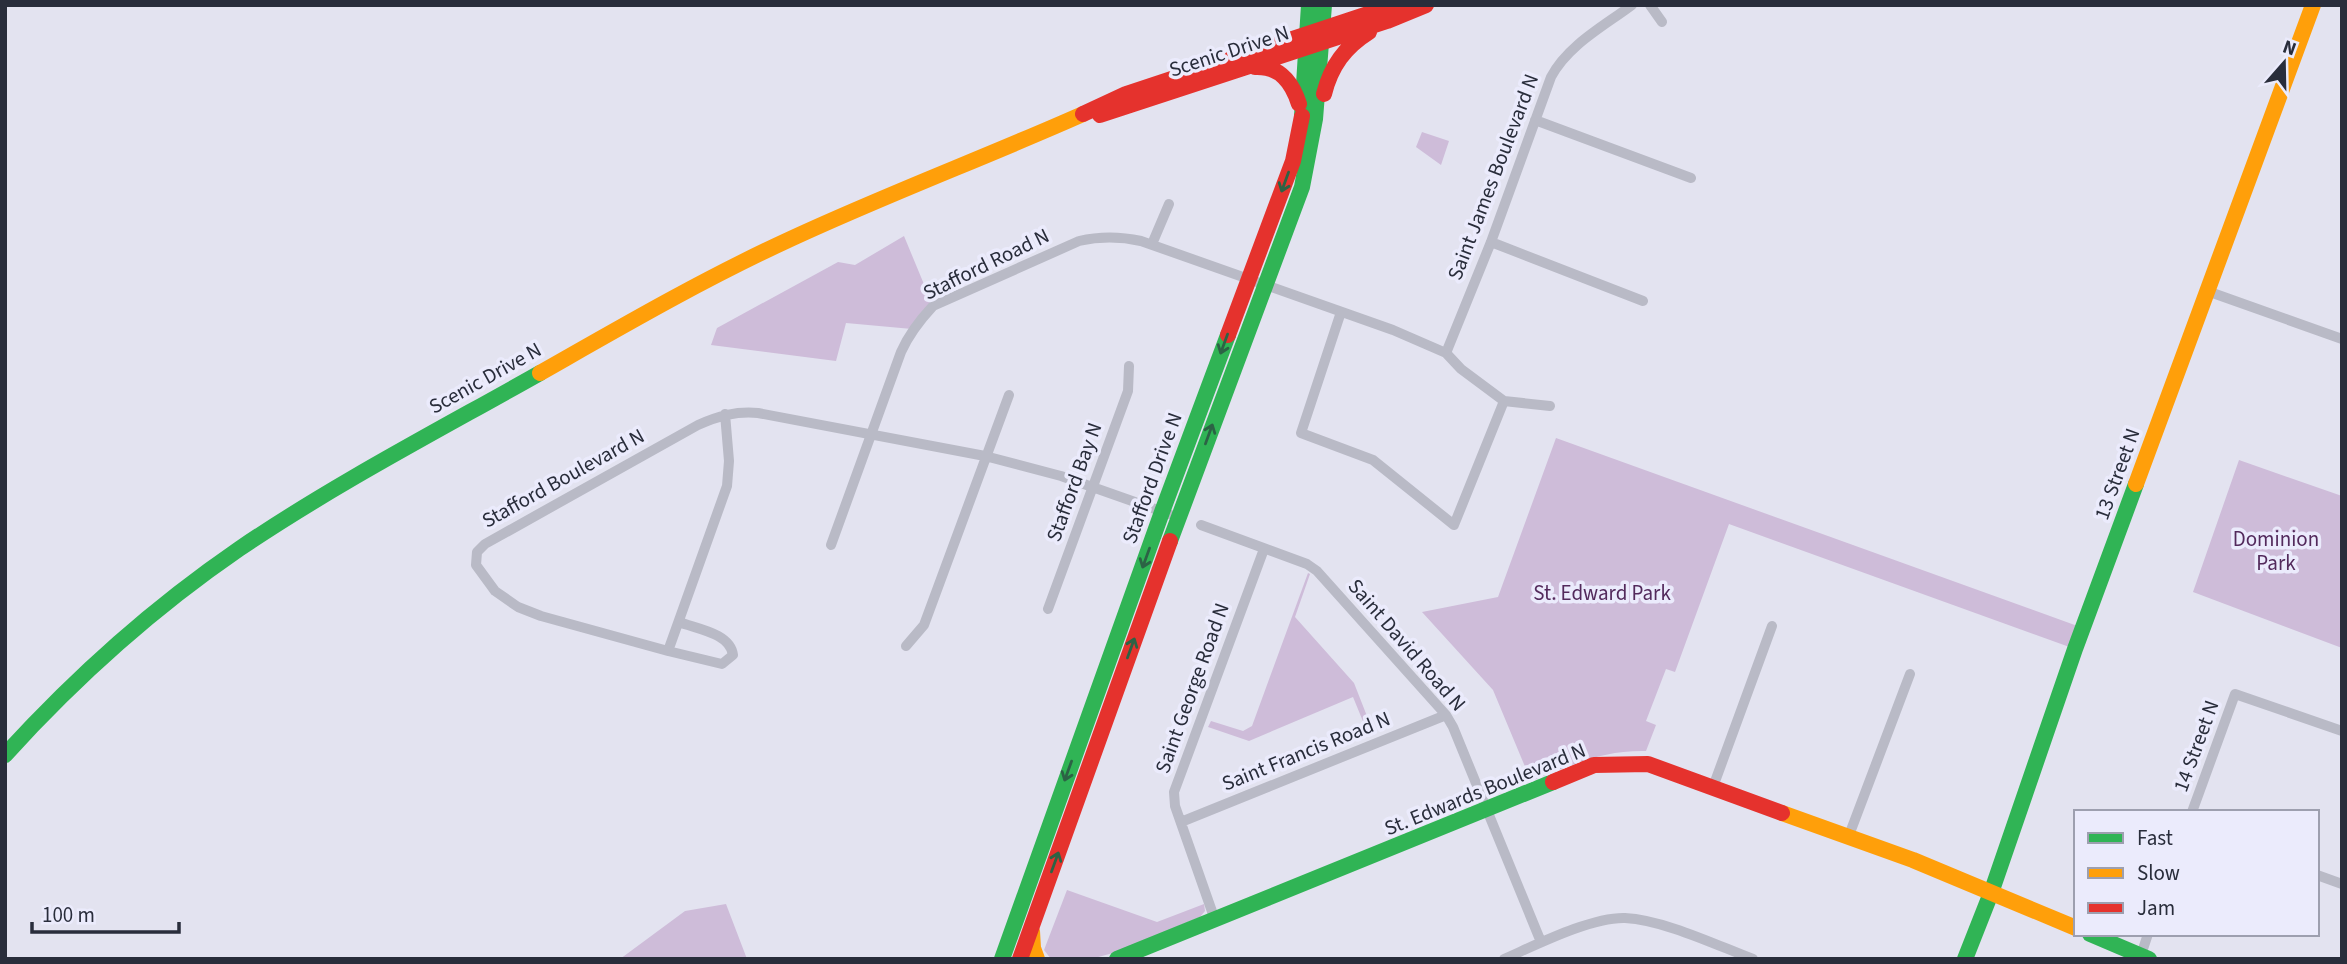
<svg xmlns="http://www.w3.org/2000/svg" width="2347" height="964" font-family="'Source Sans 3',sans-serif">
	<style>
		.green { fill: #cebcd9 }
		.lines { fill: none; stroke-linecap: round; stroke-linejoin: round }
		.street { stroke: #b9bac6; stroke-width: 10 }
		.fast { stroke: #30b455; stroke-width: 16 }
		.slow { stroke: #ff9f0a; stroke-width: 16 }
		.jam { stroke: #e5322d; stroke-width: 16 }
		.oneway { stroke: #2c6345 }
		.labels { text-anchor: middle; stroke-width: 7; stroke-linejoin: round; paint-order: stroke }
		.street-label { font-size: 21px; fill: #292d3b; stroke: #ebebfc }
		.park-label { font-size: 21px; fill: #532a5c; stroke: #ebebfc }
	</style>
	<rect width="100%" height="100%" fill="#e3e3f0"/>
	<path class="green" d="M1422,132L1449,141L1441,165L1416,147Z
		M904,236L933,306L912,329L846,323L836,361L711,345L717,328L838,262L855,265Z
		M1556,438L2083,628L2075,649L1729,524L1675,672L1666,669L1646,721L1656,725L1646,751C1602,750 1571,765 1531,781L1493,690L1422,612L1498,597Z
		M2239,460L2342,496V648L2193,592Z
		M1308,573L1310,574L1295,617L1354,683L1374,734L1369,736L1353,697L1249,741L1208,727L1211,721L1243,731L1252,726Z
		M1067,890L1157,922L1204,904L1205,911L1200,917L1113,953L1091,959H1051L1044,950Z
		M726,904L747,959H620L685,911Z"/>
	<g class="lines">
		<path class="street" d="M1650,5L1662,22
			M1535,120L1691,178
			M1491,242L1643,301
			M1152,244L1169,204
			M2207,291L2342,339
			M1341,312L1301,433L1373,460L1454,525L1504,401
			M1446,353L1491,242L1551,77C1568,45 1604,26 1632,5
			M725,414L729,461L727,486L668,651L541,616L518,607L495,591L476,565L477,552L485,544L698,425C718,416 736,411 758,413L985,456L1061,476L1169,514
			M1201,525L1307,564L1317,571L1446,715L1453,727L1541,942
			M831,545L901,352C909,334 919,321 933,306L1079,241C1100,236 1119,236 1141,241L1393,330L1446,353L1461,369L1504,401L1550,406
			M1048,609L1128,391L1129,366
			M906,646L924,625L1009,395
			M668,651L722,664L733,655C730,633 697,629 679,622
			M1713,787L1772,626
			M2192,812L2235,694L2342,731
			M1181,822L1446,715
			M1848,838L1910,674
			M2317,875L2342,884
			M1215,920L1175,806L1174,792L1264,549
			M2141,955L2148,934
			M1504,959C1536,945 1591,917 1625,918C1664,920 1716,945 1753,959"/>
		<path class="fast" d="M1302,116L1309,5
			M1170,541L1302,187L1315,119L1324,5
			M5,755C75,678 153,608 239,549C335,484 439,430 540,373
			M2090,934L2149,959
			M1002,959L1162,512L1228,335
			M1117,959L1553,782
			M1965,959L1991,893L2075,649L2136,484"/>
		<path class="slow" d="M540,373C621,327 700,281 784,242C882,196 984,158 1083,114
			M2136,484L2313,5
			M1782,813L1913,860L2076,928
			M1032,931L1033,948L1037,959"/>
		<path class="jam" d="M1255,67C1280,66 1292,82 1299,104
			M1324,94C1331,66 1345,47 1369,32
			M1083,114L1126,94L1395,5
			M1100,115L1387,21L1426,5
			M1228,335L1293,161L1302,116
			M1553,782L1594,765L1648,764L1782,813
			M1020,959L1170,541"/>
	</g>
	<defs><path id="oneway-shaft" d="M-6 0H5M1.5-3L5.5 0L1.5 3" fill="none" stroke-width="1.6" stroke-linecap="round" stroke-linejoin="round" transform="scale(1.75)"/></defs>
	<g class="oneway">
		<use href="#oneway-shaft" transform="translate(1285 182) rotate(110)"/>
		<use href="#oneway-shaft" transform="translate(1224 344) rotate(110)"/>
		<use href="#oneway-shaft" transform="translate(1209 434) rotate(-70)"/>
		<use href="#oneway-shaft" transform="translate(1146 558) rotate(110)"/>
		<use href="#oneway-shaft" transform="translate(1131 648) rotate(-70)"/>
		<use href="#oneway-shaft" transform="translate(1068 771) rotate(110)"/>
		<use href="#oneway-shaft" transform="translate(1055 862) rotate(-70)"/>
	</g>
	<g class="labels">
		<g class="street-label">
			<text transform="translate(1229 51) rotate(-18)" y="7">Scenic Drive N</text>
			<text transform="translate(1493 177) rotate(-69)" y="7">Saint James Boulevard N</text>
			<text transform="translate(986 264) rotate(-26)" y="7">Stafford Road N</text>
			<text transform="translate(485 378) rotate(-29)" y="7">Scenic Drive N</text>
			<text transform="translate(2117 474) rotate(-70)" y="7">13 Street N</text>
			<text transform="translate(563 478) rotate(-29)" y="7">Stafford Boulevard N</text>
			<text transform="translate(1152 478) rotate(-70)" y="7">Stafford Drive N</text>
			<text transform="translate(1074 482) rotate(-70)" y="7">Stafford Bay N</text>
			<text transform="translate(1407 645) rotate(49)" y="7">Saint David Road N</text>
			<text transform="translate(1192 688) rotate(-70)" y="7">Saint George Road N</text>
			<text transform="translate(2196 746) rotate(-70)" y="7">14 Street N</text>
			<text transform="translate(1306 751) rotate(-22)" y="7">Saint Francis Road N</text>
			<text transform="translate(1485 789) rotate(-22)" y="7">St. Edwards Boulevard N</text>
		</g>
		<g class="park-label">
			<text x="2276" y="546">Dominion<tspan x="2276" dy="24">Park</tspan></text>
			<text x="1602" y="600">St. Edward Park</text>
		</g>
	</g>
	<rect width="2347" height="964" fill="none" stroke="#292d3b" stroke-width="14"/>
	<rect x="2074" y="810" width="245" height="126" fill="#ebebfc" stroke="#9d9faf" stroke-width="2"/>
	<rect x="2088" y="833" width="35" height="10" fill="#30b455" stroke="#9d9faf" stroke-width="2"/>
	<text x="2137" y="845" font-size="21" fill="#292d3b">Fast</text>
	<rect x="2088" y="868" width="35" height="10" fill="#ff9f0a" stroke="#9d9faf" stroke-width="2"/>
	<text x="2137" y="880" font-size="21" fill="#292d3b">Slow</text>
	<rect x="2088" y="903" width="35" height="10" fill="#e5322d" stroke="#9d9faf" stroke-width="2"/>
	<text x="2137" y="915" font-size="21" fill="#292d3b">Jam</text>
	<g transform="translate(2284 63) rotate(20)" stroke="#ebebfc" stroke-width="5" paint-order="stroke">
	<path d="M0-5L12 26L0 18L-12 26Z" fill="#292d3b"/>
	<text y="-10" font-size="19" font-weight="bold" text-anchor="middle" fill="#292d3b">N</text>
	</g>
	<path d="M32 922v10h147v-10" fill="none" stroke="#292d3b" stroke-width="3.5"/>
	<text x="42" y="922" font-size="21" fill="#292d3b" stroke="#ebebfc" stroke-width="5" paint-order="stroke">100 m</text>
</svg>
